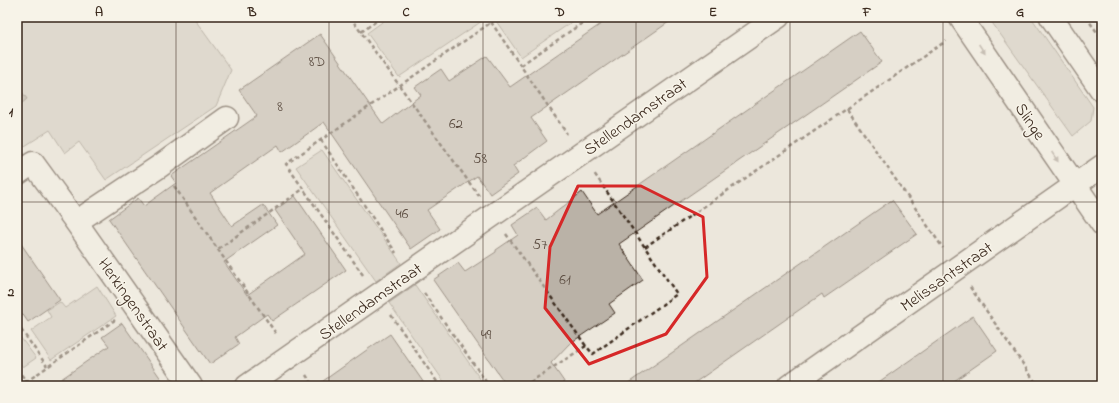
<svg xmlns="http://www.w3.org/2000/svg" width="1119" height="403" font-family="'Indie Flower',sans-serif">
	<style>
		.green { fill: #cec8bc; stroke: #84796d }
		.water { fill: #a89f93; stroke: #7c7064 }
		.building { fill: #bab2a7; stroke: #3b2a1e }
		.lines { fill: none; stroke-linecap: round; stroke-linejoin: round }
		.minor-casing { stroke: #3b2a1e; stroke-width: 25 }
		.tertiary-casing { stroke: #3b2a1e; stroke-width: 25 }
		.path { stroke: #3b2a1e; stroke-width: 2.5; stroke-dasharray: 4 3; stroke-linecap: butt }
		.minor { stroke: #f7f3e8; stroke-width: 22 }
		.tertiary { stroke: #f7f3e8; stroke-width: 22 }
		.oneway { fill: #998e83 }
		.marked { fill: none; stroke: #d62828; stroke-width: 3; stroke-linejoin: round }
		.grid { fill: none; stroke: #3b2a1e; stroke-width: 1; stroke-opacity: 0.55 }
		.labels { text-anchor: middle; stroke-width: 3; stroke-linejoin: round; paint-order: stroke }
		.number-label { font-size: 15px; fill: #5b4c40 }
		.street-label { font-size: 17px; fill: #3b2a1e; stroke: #f7f3e8 }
		.neatline { fill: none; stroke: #3b2a1e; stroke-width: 1.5 }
		.grid-label { font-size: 13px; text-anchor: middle; font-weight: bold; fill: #3b2a1e }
	</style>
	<rect width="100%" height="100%" fill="#ece7dc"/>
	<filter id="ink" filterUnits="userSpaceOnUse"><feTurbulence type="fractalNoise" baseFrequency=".025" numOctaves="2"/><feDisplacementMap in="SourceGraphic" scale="8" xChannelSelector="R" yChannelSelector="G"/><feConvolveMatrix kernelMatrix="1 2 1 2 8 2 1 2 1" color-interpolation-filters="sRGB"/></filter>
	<g filter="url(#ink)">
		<path class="green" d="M17,17H193L231,70L216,106L106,180L79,142L65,153L50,130L17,151V107L27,99L17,85Z
			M389,17H488L399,77L367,33Z
			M502,17H579L521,57L496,21Z
			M988,17H1031L1093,107L1091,121L1073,136Z
			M322,150L401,263L376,281L296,167Z
			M415,285L485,386H447L389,303Z
			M97,286L116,316L51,360L31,331L51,317L47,310L60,302L65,308Z
			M17,333L36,358L23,367L17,359Z"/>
		<path class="water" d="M17,85L27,99L17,107Z"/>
		<path class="building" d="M611,17H676L531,118L547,141L513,166L518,174L490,194L477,176L427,210L440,229L411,249L324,122L282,152L278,145L210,193L232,226L263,205L277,225L224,262L247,295L305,254L275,210L295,196L346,270L272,321L267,314L235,337L239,344L210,364L109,219L138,198L144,206L176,183L171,176L257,116L239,90L320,34L383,124L421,95L415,87L441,69L449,81L487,56L510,87Z
			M860,31L882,62L619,244L643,280L609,304L615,313L569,344L551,363L567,386H507L433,280L458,263L465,272L496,252V250L518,235L512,225L537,208L546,220L582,192L597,214Z
			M892,200L917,234L824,298L822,294L690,386H624Z
			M17,238L60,300L28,322L17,306Z
			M973,316L997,351L947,386H873Z
			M122,323L166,386H51L109,346L102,337Z
			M390,334L426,386H316L371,347Z"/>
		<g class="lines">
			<g class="minor-casing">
				<path id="minor" d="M960,17L1102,224
					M17,174L33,163L76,222L191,386
					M76,222L160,166L227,118
					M247,386L778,17
					M789,386L1102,166"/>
			</g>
			<g class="tertiary-casing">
				<path id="tertiary" d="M1051,17L1102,91"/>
			</g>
			<path class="path" d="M350,17L479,196
				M1086,17L1102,39
				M491,22L567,134
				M361,32L382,17
				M521,65L591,17
				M847,109L943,248
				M321,140L396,253
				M174,186L277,335
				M506,234L586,346
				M645,247L946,41
				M218,249L303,189
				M363,275L286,164L499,17
				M970,287L1038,386
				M424,293L489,386
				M391,315L440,386
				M17,324L47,366
				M17,369L26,381
				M306,375L313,386
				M20,386L115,320
				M524,386L586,346L593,354L677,294L594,173"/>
			<use href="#minor" class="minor"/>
			<use href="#tertiary" class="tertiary"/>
		</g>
		<defs><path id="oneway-solid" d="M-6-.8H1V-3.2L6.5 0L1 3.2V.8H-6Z"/></defs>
		<g class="oneway">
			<use href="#oneway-solid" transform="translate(982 49) rotate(56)"/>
			<use href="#oneway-solid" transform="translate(1055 157) rotate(56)"/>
		</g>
	</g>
	<path d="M0 0H1119V403H0ZM578,186H641L703,217L707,277L666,334L589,364L545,308L550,247Z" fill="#ece7dc" fill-opacity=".55" fill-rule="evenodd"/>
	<path class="marked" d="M578,186H641L703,217L707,277L666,334L589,364L545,308L550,247Z"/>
	<path class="grid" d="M176,17V386M329,17V386M483,17V386M636,17V386M790,17V386M943,17V386M17,202H1102"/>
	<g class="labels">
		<g class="number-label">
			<text x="317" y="66">8D</text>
			<text x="280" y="111">8</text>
			<text x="456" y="128">62</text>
			<text x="480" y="163">58</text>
			<text x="402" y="218">46</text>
			<text x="540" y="249">57</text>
			<text x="565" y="284">61</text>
			<text x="486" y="339">49</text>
		</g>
		<g class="street-label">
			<text transform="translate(635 116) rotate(-35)" y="6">Stellendamstraat</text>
			<text transform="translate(1031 121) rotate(56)" y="6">Slinge</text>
			<text transform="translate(946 276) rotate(-35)" y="6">Melissantstraat</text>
			<text transform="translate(370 301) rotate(-35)" y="6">Stellendamstraat</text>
			<text transform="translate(134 304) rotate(55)" y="6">Herkingenstraat</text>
		</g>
	</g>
	<rect width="1119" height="403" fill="none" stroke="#f7f3e8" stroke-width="44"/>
	<rect x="22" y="22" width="1075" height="359" class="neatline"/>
	<g class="grid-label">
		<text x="99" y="16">A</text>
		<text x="252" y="16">B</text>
		<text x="406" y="16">C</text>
		<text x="560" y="16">D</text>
		<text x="713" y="16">E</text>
		<text x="867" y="16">F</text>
		<text x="1020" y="16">G</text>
		<text x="11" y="116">1</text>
		<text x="11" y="296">2</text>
	</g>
</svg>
